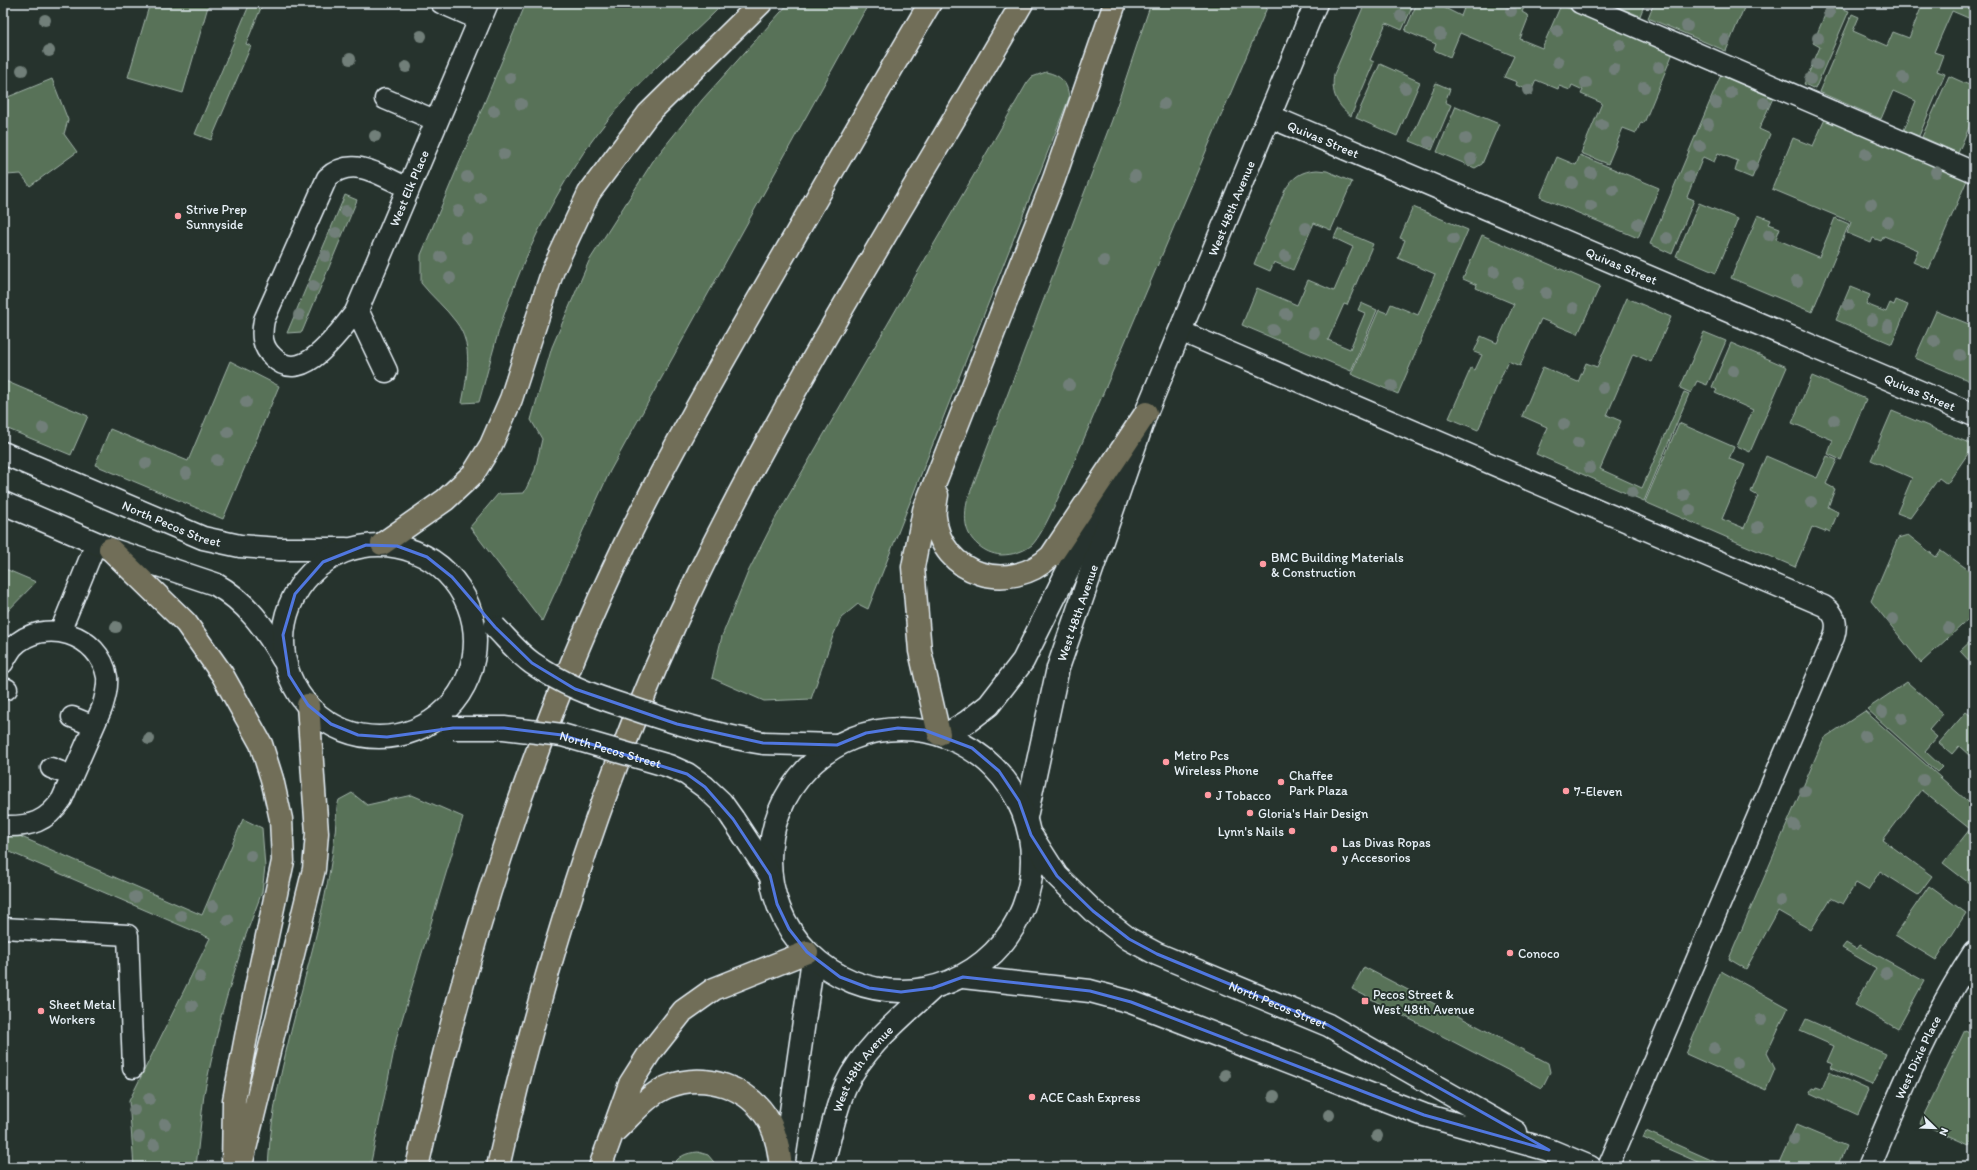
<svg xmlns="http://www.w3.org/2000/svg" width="1977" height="1170" font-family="Itim,sans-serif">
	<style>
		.green { fill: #587258; stroke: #a0b2a8 }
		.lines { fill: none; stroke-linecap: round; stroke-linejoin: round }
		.service-casing { stroke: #e8f1f8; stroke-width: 23 }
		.minor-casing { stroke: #e8f1f8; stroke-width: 25 }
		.tertiary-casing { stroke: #e8f1f8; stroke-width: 25 }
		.secondary-casing { stroke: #e8f1f8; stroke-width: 25 }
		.motorway-casing { stroke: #e8f1f8; stroke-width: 25 }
		.service { stroke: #26332d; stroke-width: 20 }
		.minor { stroke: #26332d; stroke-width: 22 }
		.tertiary { stroke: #26332d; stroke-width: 22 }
		.secondary { stroke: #26332d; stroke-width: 22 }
		.motorway { stroke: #716e59; stroke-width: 22 }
		.secondary-bridge-casing { stroke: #e8f1f8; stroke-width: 25; stroke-linecap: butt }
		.secondary-bridge { stroke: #26332d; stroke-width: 22 }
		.tree { fill: #717f79 }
		.marked { fill: none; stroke: #5077e0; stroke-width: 3; stroke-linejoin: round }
		.poi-dot { fill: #ff9aa2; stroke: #26332d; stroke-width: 1.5 }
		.labels { text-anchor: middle; stroke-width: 4; stroke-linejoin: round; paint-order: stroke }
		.street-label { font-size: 13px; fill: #e8f1f8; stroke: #26332d }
		.poi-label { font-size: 13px; fill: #e8f1f8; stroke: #26332d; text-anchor: start }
	</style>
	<rect width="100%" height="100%" fill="#26332d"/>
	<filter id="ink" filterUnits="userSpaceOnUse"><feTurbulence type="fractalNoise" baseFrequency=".025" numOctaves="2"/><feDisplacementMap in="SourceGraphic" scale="8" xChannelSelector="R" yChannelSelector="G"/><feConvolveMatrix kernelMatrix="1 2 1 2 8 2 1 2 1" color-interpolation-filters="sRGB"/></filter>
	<g filter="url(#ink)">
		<path class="green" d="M150,3H209L183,93L128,77Z
			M250,3H263L246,44L251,46L211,140L195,134Z
			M526,3H724C686,42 641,77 607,121C563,176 529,243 506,309C495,340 488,371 479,402L462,403C467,377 474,345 456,322C446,308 432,297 421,283V255Z
			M789,3H869L610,471L542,621L470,527L498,494L524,493L535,470L542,439L531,420L552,347L589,261L653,161L702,100Z
			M1151,3H1269L1074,462C1065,481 1045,532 1032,545C1023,552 1012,555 1001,555C992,554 985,551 978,545C964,533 964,518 967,501L1112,120Z
			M1365,3H1414L1402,30L1386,23L1370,60L1374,62L1351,116C1336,104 1331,93 1334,74Z
			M1417,3H1435L1461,16L1466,3H1533L1532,6L1526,3L1522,12L1529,16L1520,39L1542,48L1561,5L1673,53L1644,123L1641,122L1636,133L1623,128L1608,164L1581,153L1602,103L1581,94L1583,90L1572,85L1570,90L1559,86L1558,89L1536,80L1531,92L1516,85L1517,82L1504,77L1514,56L1460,33L1450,57L1434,50L1436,44L1405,31Z
			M1609,3H1645L1640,16Z
			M1654,3H1746L1726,51L1648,18Z
			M1830,3H1843L1841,8L1849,11L1815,89L1804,84L1820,47L1813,43Z
			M1923,3H1974V18L1973,20L1952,11L1934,52L1943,55L1937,71L1945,74L1919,136L1904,130L1916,101L1893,91L1881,119L1819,92L1852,14L1859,17L1853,31L1887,46L1893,32L1909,38Z
			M1380,64L1420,82L1397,136L1356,118Z
			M1046,72C1061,75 1068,83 1069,98L868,609L858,604L841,618L833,636L811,699L764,701L712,678L722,636L748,572L775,519L1027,83L1032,77Z
			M1974,73V116L1958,153L1922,137L1949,76L1969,85Z
			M1721,75L1773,98L1759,129L1770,134L1752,178L1735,171L1738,161L1718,153L1714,162L1703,157L1687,197L1694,200L1672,254L1650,244Z
			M52,79L68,120L64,134L77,152L30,186L21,174L6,175L3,172V113L4,112L3,99Z
			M1436,83L1450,89L1445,102L1451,105L1432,150L1410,141Z
			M1456,106L1499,124L1482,164L1475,168L1437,152Z
			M1825,119L1967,180L1929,269L1913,262L1918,250L1884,236L1881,241L1873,238L1871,243L1847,233L1851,222L1772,189L1793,138L1813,146Z
			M1580,155L1659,188L1638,238L1540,197L1557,157L1576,165Z
			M1317,170L1327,171L1352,182L1331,230L1314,223L1293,270L1274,262L1270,271L1254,264L1285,190C1293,177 1301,171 1317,170Z
			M345,195L357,200L302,332L287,333Z
			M1699,203L1738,219L1716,273L1676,256Z
			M1413,207L1468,230L1398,394L1351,374L1379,310L1387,313L1391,304L1418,315L1435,274L1398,258L1405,240L1400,238Z
			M1758,215L1771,220L1769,224L1780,228L1776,239L1819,257L1835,218L1849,224L1812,312L1731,278Z
			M1338,229L1373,244L1347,305L1344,304L1328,340L1350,349L1365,313L1358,310L1361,303L1377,310L1351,371L1242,325L1257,288L1297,305L1308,280L1334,291L1353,247L1334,238Z
			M1482,235L1600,286L1578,334L1541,319L1520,366L1508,361L1478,430L1449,418L1471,368L1475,370L1482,355L1474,352L1481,336L1497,343L1514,304L1476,288L1477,285L1463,279Z
			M1850,287L1870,295L1866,304L1886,312L1890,303L1894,305L1896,300L1908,305L1892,344L1836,320Z
			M1627,298L1671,317L1651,362L1633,354L1607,415L1621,421L1600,469L1642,488L1684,392L1689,394L1644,501L1536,454L1547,427L1522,416L1543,367L1578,382L1586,363L1597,367Z
			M1936,311L1974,326V372L1970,381L1915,358Z
			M1704,332L1726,341L1707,385L1697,381L1691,393L1680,388Z
			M1731,343L1787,367L1750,452L1737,446L1753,410L1715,393L1717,390L1712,387Z
			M230,361L279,386L223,519L95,465L110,429L188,461Z
			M1812,376L1866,399L1841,460L1828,454L1833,440L1792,423Z
			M3,380L88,416L71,455L3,427Z
			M1892,411L1974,445L1947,484L1939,478L1910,518L1897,513L1912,478L1871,460Z
			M1679,423L1734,447L1729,459L1745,465L1722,519L1744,528L1758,496L1751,492L1766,456L1817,478L1827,456L1837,460L1826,484L1835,489L1828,507L1838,512L1830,532L1826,530L1825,532L1812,527L1795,567L1645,502Z
			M1908,535L1936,557L1941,550L1974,574V614L1921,663L1871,601L1898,538Z
			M3,568L36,582L3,616Z
			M1974,638V666L1960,651Z
			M1907,682L1943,714L1929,730L1937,737L1925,751L1942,767L1937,772L1867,709Z
			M1865,711L1974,807V887L1943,863L1970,829L1921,790L1883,840L1932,876L1918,895L1880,871L1868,890L1856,883L1843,904L1831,898L1811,930L1778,911L1746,969L1729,959L1824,738Z
			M1966,712L1974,718V752L1970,756L1959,746L1952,754L1939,743Z
			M352,793L367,805L412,795L463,817L397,1036L370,1167H268C274,1044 331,930 337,807L339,800Z
			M243,819L262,828L265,867L262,892L244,940L221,1016L204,1094L196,1167H134L129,1101L210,938L3,849V829L202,915Z
			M1929,886L1966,913L1936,960L1895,935Z
			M1846,943L1856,949L1859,945L1924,981L1898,1029L1855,1005L1876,968L1842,948Z
			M1364,967L1548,1063L1550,1072L1542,1088L1352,989Z
			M1721,971L1788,1008L1767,1053L1775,1069L1766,1090L1686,1054Z
			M1806,1019L1886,1054L1872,1085L1831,1068L1833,1064L1827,1062L1834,1046L1800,1031Z
			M1965,1030L1974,1034V1135L1969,1145L1920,1123Z
			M1829,1072L1869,1090L1858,1115L1810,1093L1812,1088L1815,1089L1816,1087L1822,1089Z
			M1796,1125L1846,1146L1837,1167H1777Z
			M1646,1131L1727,1167H1709L1643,1138Z
			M698,1152L708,1155L718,1167H671C679,1156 685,1153 698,1152Z"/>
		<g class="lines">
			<g class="service-casing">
				<path id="service" d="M441,3L480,20
					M1580,3L1974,172
					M385,99L437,121
					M357,310C340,330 303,388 273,357C262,347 261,335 264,320L327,178C353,154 381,176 408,188
					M1180,331L1824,606C1836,614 1838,624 1834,637L1608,1167
					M60,632L96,543
					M3,663C6,658 9,652 13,647C44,616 100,634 107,677C108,688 105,698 102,708L62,799C47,822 30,827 3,826
					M3,688L7,689
					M72,717L94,726
					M51,768L72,776
					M3,928L128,935L133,1068"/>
			</g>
			<g class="minor-casing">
				<g id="minor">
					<path id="s1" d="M1269,116L1974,415"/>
					<path id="s2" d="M386,371L357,310L487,3"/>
					<path id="s3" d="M1869,1167C1900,1093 1930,1020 1974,953"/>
				</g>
			</g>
			<g class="tertiary-casing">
				<g id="tertiary">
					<path d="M944,736L967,722L989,705L1023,661L1106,493"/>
					<path id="s4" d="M1026,817L1058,668L1146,413L1316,3"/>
					<path d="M783,1167L813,959"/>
					<path id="s5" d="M822,1167C830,1140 834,1111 846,1085C864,1047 902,1017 933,988"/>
				</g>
			</g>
			<g class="secondary-casing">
				<g id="secondary">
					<path id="s6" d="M3,453L203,538L240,546L280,549H346"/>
					<path d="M3,503L110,549L215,584C247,602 265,628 283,659"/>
					<circle cx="379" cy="641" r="96"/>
					<circle cx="901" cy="860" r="131"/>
					<path d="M763,743L837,745"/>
					<path d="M733,819L770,875"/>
					<path id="s7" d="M1032,837L1057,876L1093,911L1129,939L1157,954L1328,1025L1516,1132"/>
					<path d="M963,977L1090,991L1131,1002L1424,1115L1549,1150L1590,1167"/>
				</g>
			</g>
			<g class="motorway-casing">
				<path id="motorway" d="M937,495C936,502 934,510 935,517C941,576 1010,595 1051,556L1146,413
					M382,544L445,500L473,474L491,445L511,399L553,270L589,193L648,114L761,3
					M110,549L186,623L222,674L261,744L272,779L281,819L283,861L251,1011L234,1100L233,1167
					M939,734L920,651L913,567L924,510L1054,179L1115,3
					M615,1131C631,1116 647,1095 667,1087C704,1072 750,1086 770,1123C777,1137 779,1152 781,1167
					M242,1161L314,869L317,833L308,705
					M417,1167C465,954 529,743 624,546C673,446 729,350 785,253C833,170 881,86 930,3
					M498,1167C544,963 606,764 698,575C794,378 913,193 1022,3
					M600,1167L630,1084L649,1054L683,1011L714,989L807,952"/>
			</g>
			<use href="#service" class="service"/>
			<use href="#minor" class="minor"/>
			<use href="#tertiary" class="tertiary"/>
			<use href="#secondary" class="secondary"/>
			<use href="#motorway" class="motorway"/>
			<g class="secondary-bridge-casing">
				<g id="secondary-bridge">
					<path d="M495,627C507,639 518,653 532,663C562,684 591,695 625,706C671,722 715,735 763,743"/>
					<path id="s8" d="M453,728H504L562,735L669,766L687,774L705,787L721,802L733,819"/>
				</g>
			</g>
			<use href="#secondary-bridge" class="secondary-bridge"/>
		</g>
		<g class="tree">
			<circle cx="1511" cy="11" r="6"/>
			<circle cx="1829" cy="13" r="6"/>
			<circle cx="1401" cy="16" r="6"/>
			<circle cx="45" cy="20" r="6"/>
			<circle cx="1687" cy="26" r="6"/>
			<circle cx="1557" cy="31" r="6"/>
			<circle cx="1440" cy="34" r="6"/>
			<circle cx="421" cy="36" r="6"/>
			<circle cx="1818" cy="38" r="6"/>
			<circle cx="1725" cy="40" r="6"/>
			<circle cx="1620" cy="45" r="6"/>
			<circle cx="49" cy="51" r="6"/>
			<circle cx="350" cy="59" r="6"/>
			<circle cx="1558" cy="62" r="6"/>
			<circle cx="1817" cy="64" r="6"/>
			<circle cx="406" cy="67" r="6"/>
			<circle cx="1659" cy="67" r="6"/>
			<circle cx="1614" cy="69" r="6"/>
			<circle cx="22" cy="70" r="6"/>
			<circle cx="510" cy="78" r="6"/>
			<circle cx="1903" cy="78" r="6"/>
			<circle cx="1810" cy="79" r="6"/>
			<circle cx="1586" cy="83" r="6"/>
			<circle cx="1644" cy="87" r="6"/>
			<circle cx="1405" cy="88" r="6"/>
			<circle cx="1528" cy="90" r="6"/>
			<circle cx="1731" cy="93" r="6"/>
			<circle cx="1716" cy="103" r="6"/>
			<circle cx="1764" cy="103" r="6"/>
			<circle cx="521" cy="104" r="6"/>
			<circle cx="1164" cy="104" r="6"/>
			<circle cx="494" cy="111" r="6"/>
			<circle cx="1708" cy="124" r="6"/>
			<circle cx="1602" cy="125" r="6"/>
			<circle cx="375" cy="136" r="6"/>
			<circle cx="1466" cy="139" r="6"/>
			<circle cx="1429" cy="142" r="6"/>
			<circle cx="1700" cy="146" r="6"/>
			<circle cx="504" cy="154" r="6"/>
			<circle cx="1866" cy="154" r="6"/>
			<circle cx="1471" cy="159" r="6"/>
			<circle cx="1752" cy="166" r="6"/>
			<circle cx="1936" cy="172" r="6"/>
			<circle cx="1591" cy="173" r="6"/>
			<circle cx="1135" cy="176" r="6"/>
			<circle cx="467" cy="177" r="6"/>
			<circle cx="1689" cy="177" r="6"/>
			<circle cx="1572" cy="183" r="6"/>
			<circle cx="1613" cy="190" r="6"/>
			<circle cx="480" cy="198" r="6"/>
			<circle cx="1871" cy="204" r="6"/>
			<circle cx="1591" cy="206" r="6"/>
			<circle cx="346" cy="211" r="6"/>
			<circle cx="458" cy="211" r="6"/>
			<circle cx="1888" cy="222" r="6"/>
			<circle cx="1638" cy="224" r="6"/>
			<circle cx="1306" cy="228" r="6"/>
			<circle cx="336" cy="233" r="6"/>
			<circle cx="1769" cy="235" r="6"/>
			<circle cx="466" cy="238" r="6"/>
			<circle cx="1667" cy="238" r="6"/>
			<circle cx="1453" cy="239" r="6"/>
			<circle cx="325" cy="256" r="6"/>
			<circle cx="1285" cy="256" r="6"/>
			<circle cx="441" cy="257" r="6"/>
			<circle cx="1104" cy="261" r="6"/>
			<circle cx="1494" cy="272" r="6"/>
			<circle cx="450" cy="278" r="6"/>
			<circle cx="1797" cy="281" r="6"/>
			<circle cx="1518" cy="283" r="6"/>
			<circle cx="313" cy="286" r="6"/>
			<circle cx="1546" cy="293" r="6"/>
			<circle cx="1848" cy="305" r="6"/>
			<circle cx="1573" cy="308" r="6"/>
			<circle cx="1286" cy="314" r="6"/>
			<circle cx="299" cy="315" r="6"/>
			<circle cx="1872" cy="320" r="6"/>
			<circle cx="1888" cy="326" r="6"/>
			<circle cx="1273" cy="330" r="6"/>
			<circle cx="1314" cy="333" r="6"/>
			<circle cx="1934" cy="341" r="6"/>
			<circle cx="1960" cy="355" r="6"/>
			<circle cx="1733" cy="371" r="6"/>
			<circle cx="1069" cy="385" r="6"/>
			<circle cx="1392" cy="386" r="6"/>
			<circle cx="1603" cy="388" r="6"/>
			<circle cx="246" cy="402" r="6"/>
			<circle cx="1834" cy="420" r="6"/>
			<circle cx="1564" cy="424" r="6"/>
			<circle cx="43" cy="428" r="6"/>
			<circle cx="228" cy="432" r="6"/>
			<circle cx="1578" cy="443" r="6"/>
			<circle cx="217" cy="460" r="6"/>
			<circle cx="146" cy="463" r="6"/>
			<circle cx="1590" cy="468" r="6"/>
			<circle cx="186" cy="473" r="6"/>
			<circle cx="1632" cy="492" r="6"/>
			<circle cx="1684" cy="495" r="6"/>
			<circle cx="1811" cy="502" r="6"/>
			<circle cx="1690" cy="510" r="6"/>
			<circle cx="1758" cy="527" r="6"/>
			<circle cx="1893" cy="619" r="6"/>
			<circle cx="116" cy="627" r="6"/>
			<circle cx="1948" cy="628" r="6"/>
			<circle cx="1882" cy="712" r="6"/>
			<circle cx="1902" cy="718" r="6"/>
			<circle cx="1865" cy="736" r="6"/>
			<circle cx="149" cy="739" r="6"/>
			<circle cx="1923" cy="780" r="6"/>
			<circle cx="1805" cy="791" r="6"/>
			<circle cx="1794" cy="825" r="6"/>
			<circle cx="251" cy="856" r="6"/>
			<circle cx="135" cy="897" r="6"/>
			<circle cx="1781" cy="901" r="6"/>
			<circle cx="213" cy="906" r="6"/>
			<circle cx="181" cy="916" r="6"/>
			<circle cx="228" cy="920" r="6"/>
			<circle cx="1886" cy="973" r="6"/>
			<circle cx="200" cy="977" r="6"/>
			<circle cx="192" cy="1006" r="6"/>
			<circle cx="1761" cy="1020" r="6"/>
			<circle cx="1714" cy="1048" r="6"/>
			<circle cx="1737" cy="1063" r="6"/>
			<circle cx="1225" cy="1075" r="6"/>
			<circle cx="1274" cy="1096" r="6"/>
			<circle cx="149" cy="1099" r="6"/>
			<circle cx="134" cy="1110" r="6"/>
			<circle cx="1329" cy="1115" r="6"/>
			<circle cx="165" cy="1124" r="6"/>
			<circle cx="1377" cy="1136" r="6"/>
			<circle cx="139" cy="1137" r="6"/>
			<circle cx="1794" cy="1140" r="6"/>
			<circle cx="154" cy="1145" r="6"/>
		</g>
	</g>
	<path class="marked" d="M366,545L397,546L427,557L452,577L495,627L532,663L575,689L677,724L763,743L837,745L866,733L898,728L924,730L972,748L999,771L1019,801L1031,835L1057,876L1093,911L1129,939L1157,954L1328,1025L1549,1150L1424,1115L1131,1002L1090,991L963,977L933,988L901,992L869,988L840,977L807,952L789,929L777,904L770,875L733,819L705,787L687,774L562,735L504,728H453L387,737L358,735L331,724L308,705L289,675L283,635L295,594L323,562Z"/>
	<g class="poi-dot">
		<circle cx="178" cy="216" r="4"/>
		<circle cx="1263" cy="564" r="4"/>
		<circle cx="1166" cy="762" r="4"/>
		<circle cx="1281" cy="782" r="4"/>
		<circle cx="1566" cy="791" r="4"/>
		<circle cx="1208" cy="795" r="4"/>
		<circle cx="1250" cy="813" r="4"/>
		<circle cx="1292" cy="831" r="4"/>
		<circle cx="1334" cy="849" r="4"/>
		<circle cx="1510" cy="953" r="4"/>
		<rect x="1361" y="997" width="8" height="8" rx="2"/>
		<circle cx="41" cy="1011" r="4"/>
		<circle cx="1032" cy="1097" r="4"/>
	</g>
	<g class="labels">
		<g class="street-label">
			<text dy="5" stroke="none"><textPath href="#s1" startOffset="59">Quivas Street</textPath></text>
			<text dy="5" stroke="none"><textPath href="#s2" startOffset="200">West Elk Place</textPath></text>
			<text dy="5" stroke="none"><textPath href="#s4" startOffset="644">West 48th Avenue</textPath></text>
			<text dy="5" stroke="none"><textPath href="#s1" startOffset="383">Quivas Street</textPath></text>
			<text dy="5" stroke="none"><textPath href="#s1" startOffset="707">Quivas Street</textPath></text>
			<text dy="5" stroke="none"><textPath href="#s6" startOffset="183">North Pecos Street</textPath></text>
			<text dy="5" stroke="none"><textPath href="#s4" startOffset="211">West 48th Avenue</textPath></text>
			<text dy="5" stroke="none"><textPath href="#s8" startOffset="160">North Pecos Street</textPath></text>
			<text dy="5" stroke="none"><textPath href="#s7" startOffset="305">North Pecos Street</textPath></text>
			<text dy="5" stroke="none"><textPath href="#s3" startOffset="120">West Dixie Place</textPath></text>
			<text dy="5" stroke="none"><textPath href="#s5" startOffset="108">West 48th Avenue</textPath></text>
		</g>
		<g class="poi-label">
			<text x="186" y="214">Strive Prep<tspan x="186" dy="15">Sunnyside</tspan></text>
			<text x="1271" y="562">BMC Building Materials<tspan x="1271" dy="15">&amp; Construction</tspan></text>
			<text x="1174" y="760">Metro Pcs<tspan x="1174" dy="15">Wireless Phone</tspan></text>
			<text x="1289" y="780">Chaffee<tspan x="1289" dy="15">Park Plaza</tspan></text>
			<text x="1574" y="796">7-Eleven</text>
			<text x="1216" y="800">J Tobacco</text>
			<text x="1258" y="818">Gloria's Hair Design</text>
			<text x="1284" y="836" text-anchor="end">Lynn's Nails</text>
			<text x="1342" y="847">Las Divas Ropas<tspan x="1342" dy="15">y Accesorios</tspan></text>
			<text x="1518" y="958">Conoco</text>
			<text x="1373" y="999">Pecos Street &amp;<tspan x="1373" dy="15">West 48th Avenue</tspan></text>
			<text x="49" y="1009">Sheet Metal<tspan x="49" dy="15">Workers</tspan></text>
			<text x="1040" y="1102">ACE Cash Express</text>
		</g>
	</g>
	<rect width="1977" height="1170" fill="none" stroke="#26332d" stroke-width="16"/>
	<rect x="8" y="8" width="1961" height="1154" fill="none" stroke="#e8f1f8" stroke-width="1.5" filter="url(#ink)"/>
	<g transform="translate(1935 1128) rotate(113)" stroke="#26332d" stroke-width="3" paint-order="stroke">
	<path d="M0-3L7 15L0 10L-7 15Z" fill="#e8f1f8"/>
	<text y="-6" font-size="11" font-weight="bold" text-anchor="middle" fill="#e8f1f8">N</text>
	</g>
</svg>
